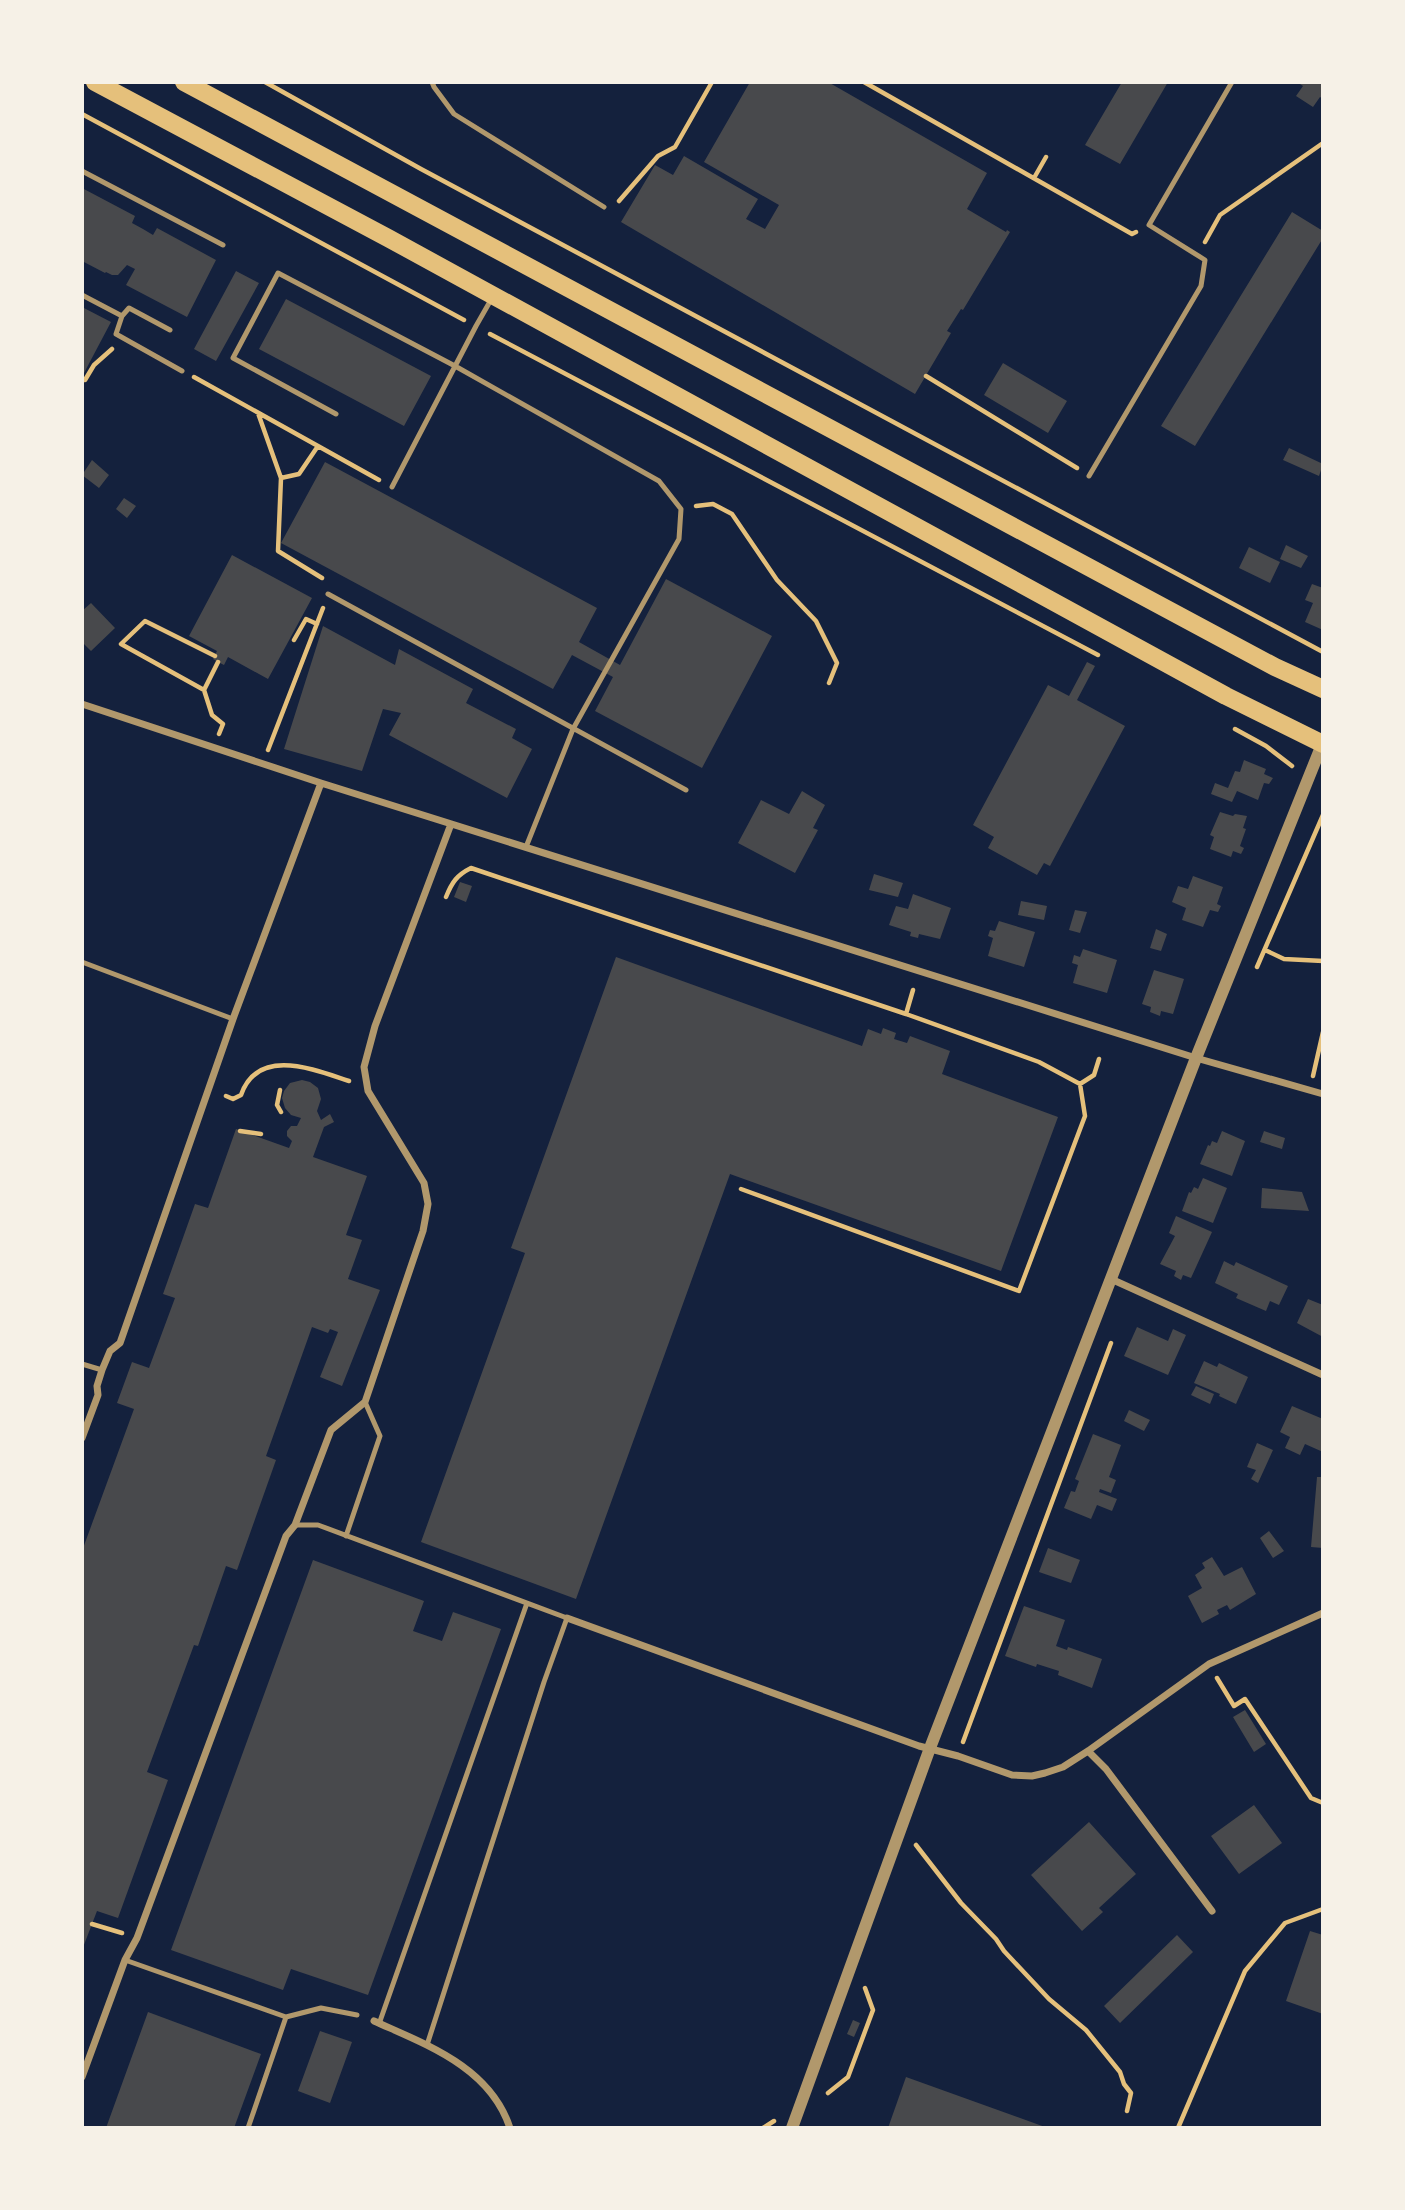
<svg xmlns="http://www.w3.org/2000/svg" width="1405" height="2210" font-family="'Archivo Narrow',sans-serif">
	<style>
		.building { fill: #48494c }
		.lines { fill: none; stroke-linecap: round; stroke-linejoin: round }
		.path { stroke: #e5c07b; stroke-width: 4.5 }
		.service { stroke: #b1986c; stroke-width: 5 }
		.minor { stroke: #b1986c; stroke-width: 7 }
		.tertiary { stroke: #b1986c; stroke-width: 12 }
		.primary { stroke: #e5c07b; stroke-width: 18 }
	</style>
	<rect width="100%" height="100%" fill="#14213d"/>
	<path class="building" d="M750,82H828L987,173L967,209L1006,232L1007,230L1010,232L963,310L961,309L947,331L951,333L915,394L621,222L655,165L673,175L684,156L758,199L746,219L765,229L779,205L704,162Z
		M1122,82H1168L1120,164L1085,145Z
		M1297,82H1323V99L1320,97L1313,107L1296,96L1303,86Z
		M82,188L135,216L132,223L143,229L153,235L157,228L216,260L187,317L126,285L135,269L127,265L118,275H112L106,272L105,273L82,261Z
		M1292,212L1323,231V238L1195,446L1161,426Z
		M236,271L259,283L216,361L194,349Z
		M286,299L431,376L404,426L259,349Z
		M82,307L111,322L84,373L82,372Z
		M1003,363L1067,401L1048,433L984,395Z
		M1289,448L1323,464L1319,476L1283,460Z
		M92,460L109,475L99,488L82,475Z
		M325,462L597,608L579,642L620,665L666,579L772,636L702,768L595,711L613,677L572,655L553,689L281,543Z
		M124,498L136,506L127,518L116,509Z
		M1286,545L1308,556L1301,568L1280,559Z
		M1249,547L1280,562L1270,583L1239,568Z
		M232,555L312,598L268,679L228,657L224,665L218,662L213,659L217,651L189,636Z
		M1312,584L1323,588V630L1305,622L1313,603L1305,600Z
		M91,603L115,628L91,651L82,642V611Z
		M323,626L395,665L399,649L473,689L466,703L516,729L512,738L532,749L507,798L389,735L401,713L383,709L362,771L284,749Z
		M1087,662L1095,666L1077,700L1125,726L1050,866L1044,863L1037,875L988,848L994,837L973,825L1048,685L1069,696Z
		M1244,760L1266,769L1264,774L1273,778L1269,784L1264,783L1258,800L1237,791L1232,802L1211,794L1215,783L1228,788L1235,771L1240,772Z
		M802,791L825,805L813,828L818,830L795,873L738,843L761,800L789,814Z
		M1220,812L1233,816L1235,814L1247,816L1243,828L1246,829L1240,846L1244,848L1241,854L1233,851L1231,857L1210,849L1214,837L1210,835Z
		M874,874L903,883L898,897L869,890Z
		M1193,876L1223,887L1217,904L1221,906L1218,912L1210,910L1203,927L1182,920L1186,908L1172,902L1178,886L1188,889Z
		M460,882L472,886L466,902L454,897Z
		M913,894L951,908L940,939L919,934L918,938L910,936L911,932L889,925L896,906L908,909Z
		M1021,901L1047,906L1044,920L1018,915Z
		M1075,910L1087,912L1080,933L1069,930Z
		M999,921L1035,932L1024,967L988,956L993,938L988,936L990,930L995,931Z
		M1156,929L1167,934L1161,951L1150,948Z
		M1083,949L1117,960L1107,993L1073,983L1078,965L1072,963L1074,955L1080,957Z
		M616,957L862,1046L868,1029L881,1034L883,1028L896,1033L894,1039L907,1043L910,1036L950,1051L942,1074L1058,1117L1001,1271L730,1174L576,1599L421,1542L525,1253L511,1248Z
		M1154,970L1184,979L1173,1014L1161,1011L1160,1016L1150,1012L1151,1007L1142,1004Z
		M302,1080L310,1082L318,1088L321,1099L317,1111L321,1120L330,1114L334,1122L324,1127L313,1157L367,1176L346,1235L362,1240L348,1279L380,1290L342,1386L320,1377L338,1332L330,1329L328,1333L312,1327L266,1456L276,1460L237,1570L226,1566L198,1646L194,1645L147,1772L168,1780L118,1918L97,1911L82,1950V1551L134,1409L117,1403L132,1362L149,1368L175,1298L163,1294L195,1204L208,1208L236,1129L289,1148L292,1141L287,1136V1131L291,1126H297L301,1118L291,1115L285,1108L282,1098L284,1091L290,1083Z
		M1222,1131L1245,1141L1232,1176L1200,1164L1208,1145L1210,1146L1212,1141L1217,1143Z
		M1264,1131L1285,1138L1282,1149L1260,1142Z
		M1203,1178L1227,1188L1213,1223L1182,1211L1189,1192L1191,1193L1194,1187L1198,1189Z
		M1262,1188L1302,1192L1309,1211L1261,1208Z
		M1176,1216L1212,1232L1191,1278L1183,1275L1181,1280L1174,1276L1176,1271L1160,1264L1175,1236L1169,1233Z
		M1224,1261L1234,1266L1236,1262L1288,1286L1279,1305L1270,1301L1266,1311L1236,1298L1238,1294L1215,1283Z
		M1308,1299L1323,1305V1337L1297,1323Z
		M1137,1327L1168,1341L1173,1329L1186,1335L1168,1375L1124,1356Z
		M1204,1361L1217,1367L1219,1363L1248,1377L1236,1404L1219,1396L1220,1394L1194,1383Z
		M1196,1386L1214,1394L1210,1404L1191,1395Z
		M1292,1406L1323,1419V1452L1305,1444L1300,1455L1285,1448L1290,1437L1280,1432Z
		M1129,1410L1150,1420L1144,1431L1124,1421Z
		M1093,1434L1121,1445L1109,1477L1116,1480L1111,1493L1100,1489L1099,1492L1117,1499L1112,1511L1097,1505L1091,1519L1064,1508L1071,1491L1075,1492L1079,1481L1075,1479Z
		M1257,1443L1273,1450L1258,1483L1251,1479L1256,1470L1247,1467Z
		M1317,1477H1323V1548L1311,1547Z
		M1269,1531L1284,1551L1273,1558L1260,1538Z
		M1048,1548L1080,1560L1071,1583L1039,1572Z
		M1212,1557L1224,1576L1242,1567L1256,1594L1230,1610L1227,1605L1217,1610L1219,1614L1202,1623L1188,1596L1202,1588L1195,1575L1205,1568L1202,1563Z
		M313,1560L424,1601L413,1631L442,1641L453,1612L501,1629L368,1995L291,1969L283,1990L171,1950Z
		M1024,1606L1065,1620L1056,1646L1067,1650L1068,1647L1102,1659L1092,1688L1058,1675L1059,1671L1037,1664L1036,1667L1005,1656Z
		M1245,1710L1266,1744L1254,1752L1233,1717Z
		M1254,1805L1282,1843L1239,1874L1211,1836Z
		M1089,1822L1136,1874L1099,1908L1103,1912L1082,1931L1031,1875Z
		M1310,1931L1323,1935V2014L1286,2001Z
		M1177,1935L1193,1952L1120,2023L1104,2006Z
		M148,2012L261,2054L234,2128H106Z
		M853,2020L860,2023L854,2037L847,2034Z
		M320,2031L352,2042L330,2103L298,2091Z
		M906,2077L1045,2127V2128H888Z"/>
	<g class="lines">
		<path class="path" d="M265,82L421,169L1323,652
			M864,82L1132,234L1136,232
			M82,114L464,320
			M1034,178L1046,157
			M619,201L658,156L675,147L712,82
			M1205,242L1220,215L1323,143
			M490,334L1098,655
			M926,376L1077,468
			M194,377L379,480
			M82,380H85L94,365L112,349
			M258,413L281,478L278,551L322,578
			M281,478L299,474L318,446
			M696,506L713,504L732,514L777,580L816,621L837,663L829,683
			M294,640L306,619L317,624
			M215,656L145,621L121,644L204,690L218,662
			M204,690L212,715L223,724L219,734
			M1235,729L1266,746L1292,766
			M268,750L323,608
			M446,897C452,882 457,875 471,868L906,1014L1039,1062L1080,1084L1094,1075L1099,1059
			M1265,950L1284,959L1323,961
			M1257,967L1323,815
			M906,1014L913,990
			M1313,1076L1323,1032
			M280,1090L277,1105L281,1112
			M226,1096L233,1099L241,1095C258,1046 315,1070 349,1081
			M240,1131L261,1134
			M741,1189L1019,1291L1085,1116L1080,1084
			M1217,1678L1234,1706L1245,1699L1311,1798L1323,1803
			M963,1742L1111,1343
			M916,1845L961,1903L996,1939L1004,1951L1049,1999L1086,2030L1120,2072L1124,2084L1131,2093L1127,2111
			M92,1924L122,1933
			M828,2093L848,2077L873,2010L865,1988
			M763,2128L774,2121
			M1178,2128L1245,1971L1285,1923L1323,1909"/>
		<path class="service" d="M432,82L434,87L454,114L604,207
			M82,171L223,245
			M82,295L122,316L116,334L182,371
			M122,316L129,308L170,330
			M336,414L233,358L278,273L455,366L659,481L681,509L679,539L573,729L526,847
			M1089,476L1201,286L1205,260L1149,225L1232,82
			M392,487L476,326L492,298
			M328,594L686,790
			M82,962L233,1019
			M82,1364L102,1370
			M295,1525H318L567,1618L544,1682L427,2045
			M346,1536L380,1436L365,1402
			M125,1960L286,2017L321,2008L357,2015
			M379,2024L527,1603
			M248,2128L286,2017"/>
		<path class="minor" d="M82,704L321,783L1196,1058L1323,1094
			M1111,1279L1323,1375
			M82,1438L98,1395L97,1386L102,1370L110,1351L120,1343L233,1019L321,783
			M567,1618L919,1746L958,1756L1012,1775L1032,1776L1045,1773L1063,1767L1088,1751L1209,1664L1323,1613
			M1088,1751L1106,1769L1212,1911
			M374,2021C427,2045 490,2067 510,2128
			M82,2077L125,1960L137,1938L286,1536L295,1525L331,1430L365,1402L423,1231L428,1204L424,1183L368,1091L364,1067L375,1026L451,824"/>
		<path class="tertiary" d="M792,2128L930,1748L1196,1058L1323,742"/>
		<path class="primary" d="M95,82L388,238L1226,696L1323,744
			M184,82L1275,667L1323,689"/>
	</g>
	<rect width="1405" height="2210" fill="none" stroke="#f6f1e7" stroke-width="168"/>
</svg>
